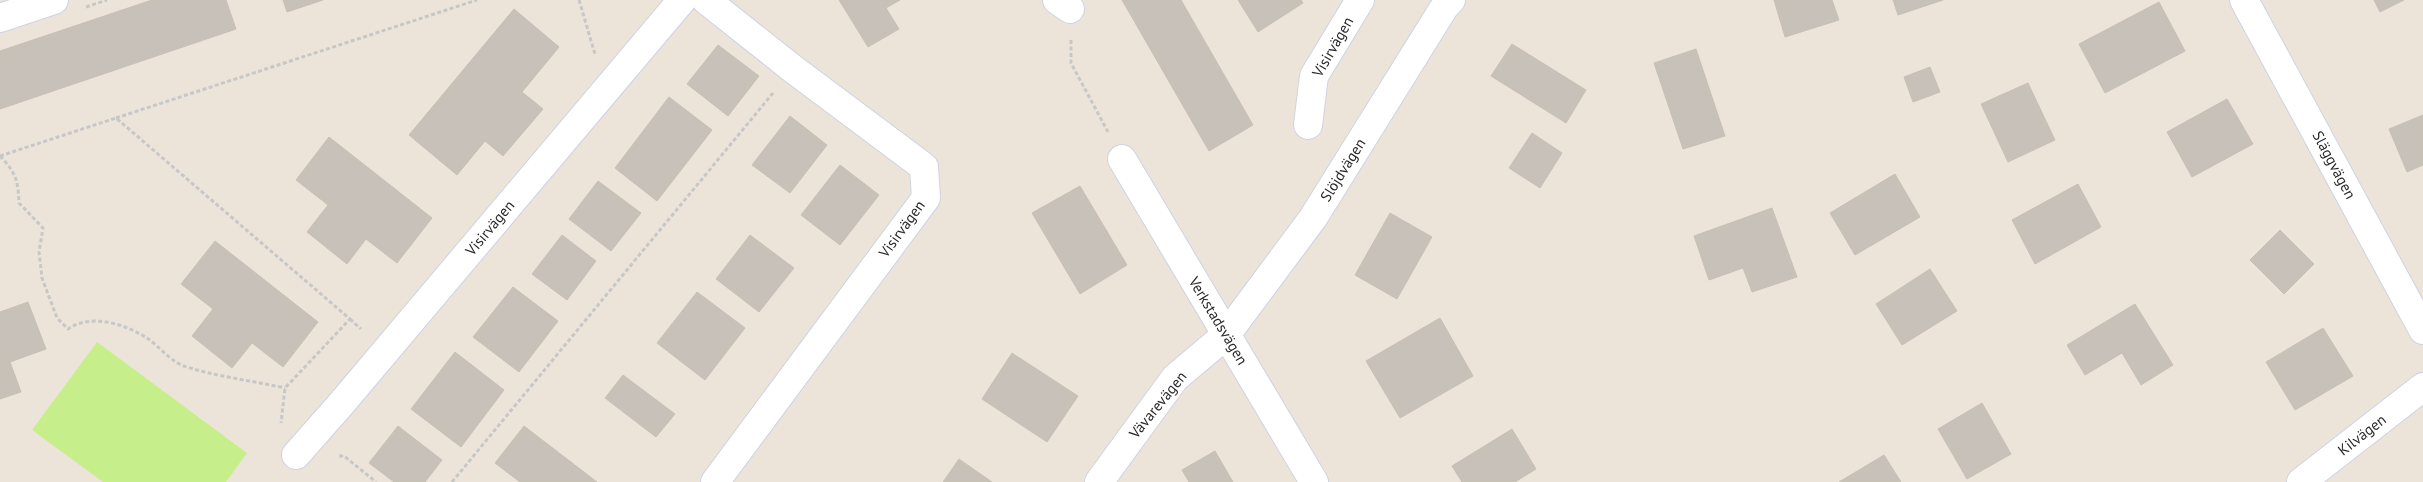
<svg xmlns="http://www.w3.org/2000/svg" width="2423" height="482" font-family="'PT Sans',sans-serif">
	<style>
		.pitch { fill: #c6ef8c }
		.building { fill: #c7c1b9; stroke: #c8c0b3 }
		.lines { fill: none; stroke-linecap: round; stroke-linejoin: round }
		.minor-casing { stroke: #ced3e3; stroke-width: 30 }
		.path { stroke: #c7c7c7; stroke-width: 3; stroke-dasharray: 4 2.5; stroke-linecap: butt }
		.minor { stroke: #fff; stroke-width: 28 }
		.labels { text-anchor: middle; stroke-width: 5; stroke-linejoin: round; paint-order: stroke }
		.street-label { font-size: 15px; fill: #292929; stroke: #fff }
	</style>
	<rect width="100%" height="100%" fill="#ece4d9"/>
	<path class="pitch" d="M97,342L247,453L226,482H103L32,430Z"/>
	<path class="building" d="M152,0H226L236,29L0,109V51Z
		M283,0H323L287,12Z
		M839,0H900L886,8L899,29L868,47Z
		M1122,0H1181L1253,125L1209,151Z
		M1238,0H1301L1303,3L1258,32Z
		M1774,0H1832L1839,20L1785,37Z
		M1893,0H1943L1898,15Z
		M2374,0H2404L2380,12Z
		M2159,2L2185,51L2105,93L2079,44Z
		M514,9L559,47L522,92L543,109L503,156L485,141L457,175L409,135Z
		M1512,44L1586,90L1566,123L1491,76Z
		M718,45L759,76L728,116L687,84Z
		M1696,49L1725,136L1683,149L1654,63Z
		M1930,67L1940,92L1913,102L1904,77Z
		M2028,83L2055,140L2008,162L1981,104Z
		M669,97L712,130L657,201L615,168Z
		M2227,99L2253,144L2192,177L2167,132Z
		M2423,115V165L2407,172L2389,129Z
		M790,116L827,145L790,193L752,165Z
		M1532,133L1562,153L1540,188L1509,168Z
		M329,137L432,218L397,263L366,239L347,264L307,232L328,205L296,180Z
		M840,165L879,195L840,245L801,215Z
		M1895,174L1920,217L1855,255L1830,213Z
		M598,181L641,213L611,251L569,219Z
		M2078,184L2101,227L2035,264L2012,220Z
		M1080,186L1127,265L1080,294L1032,213Z
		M1772,208L1797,277L1752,292L1743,268L1709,280L1694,236Z
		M1390,213L1432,237L1397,299L1355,275Z
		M2280,230L2314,264L2284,294L2250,260Z
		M562,235L596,261L567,300L532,274Z
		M750,235L794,268L759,312L716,279Z
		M215,241L318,322L283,367L252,343L232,368L192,336L213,309L181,284Z
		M1930,269L1957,311L1902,345L1876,304Z
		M513,287L558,321L519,372L473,337Z
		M697,292L745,328L705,380L657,343Z
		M28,302L46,349L10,362L21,392L0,399V312Z
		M2135,304L2173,365L2141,385L2122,353L2085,375L2067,345Z
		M1440,318L1473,376L1400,418L1366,361Z
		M2323,328L2353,376L2295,410L2266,362Z
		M455,352L504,390L461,447L411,409Z
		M1012,353L1078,396L1047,442L982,399Z
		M623,375L675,414L656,437L605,398Z
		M1982,403L2011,454L1967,479L1938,429Z
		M398,426L442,460L425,482H394L369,463Z
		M524,426L597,482H520L495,463Z
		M1512,429L1536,469L1515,482H1462L1452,466Z
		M1215,451L1233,482H1189L1182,470Z
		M1884,455L1901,482H1839Z
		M959,459L992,482H943Z"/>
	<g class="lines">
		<g class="minor-casing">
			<path id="minor" d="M706,0L793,69L924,167L926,198L715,482
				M1057,0L1070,9
				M2244,0L2423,330
				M0,18L54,0
				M1308,125L1314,76L1360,0
				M1122,159L1314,482
				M296,455L341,404L682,0
				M1099,482L1175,378L1226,335L1313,218L1445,6L1451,0
				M2301,482L2423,387"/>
		</g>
		<path class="path" d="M579,0L595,54
			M86,7L107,0
			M1071,40V63L1108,132
			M116,118L477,0
			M0,156L116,118L350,319L285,388L281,423
			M0,156C16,173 18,180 19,203L43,228L39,252L42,278L57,318L68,329C91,313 125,324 147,338C159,346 170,361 184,366C213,376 254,381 285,388
			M350,319L361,329
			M339,456H344L376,482
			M452,482L773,93"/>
		<use href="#minor" class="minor"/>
	</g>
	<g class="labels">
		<g class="street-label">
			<text transform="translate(1333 47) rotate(-60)" y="5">Visirvägen</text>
			<text transform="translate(2334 165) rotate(62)" y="5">Släggvägen</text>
			<text transform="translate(1343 170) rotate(-58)" y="5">Slöjdvägen</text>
			<text transform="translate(490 228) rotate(-50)" y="5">Visirvägen</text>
			<text transform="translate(902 229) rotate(-54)" y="5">Visirvägen</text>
			<text transform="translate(1218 321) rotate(59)" y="5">Verkstadsvägen</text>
			<text transform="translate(1158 405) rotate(-51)" y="5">Vävarevägen</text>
			<text transform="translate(2362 435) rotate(-38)" y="5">Kilvägen</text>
		</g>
	</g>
</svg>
